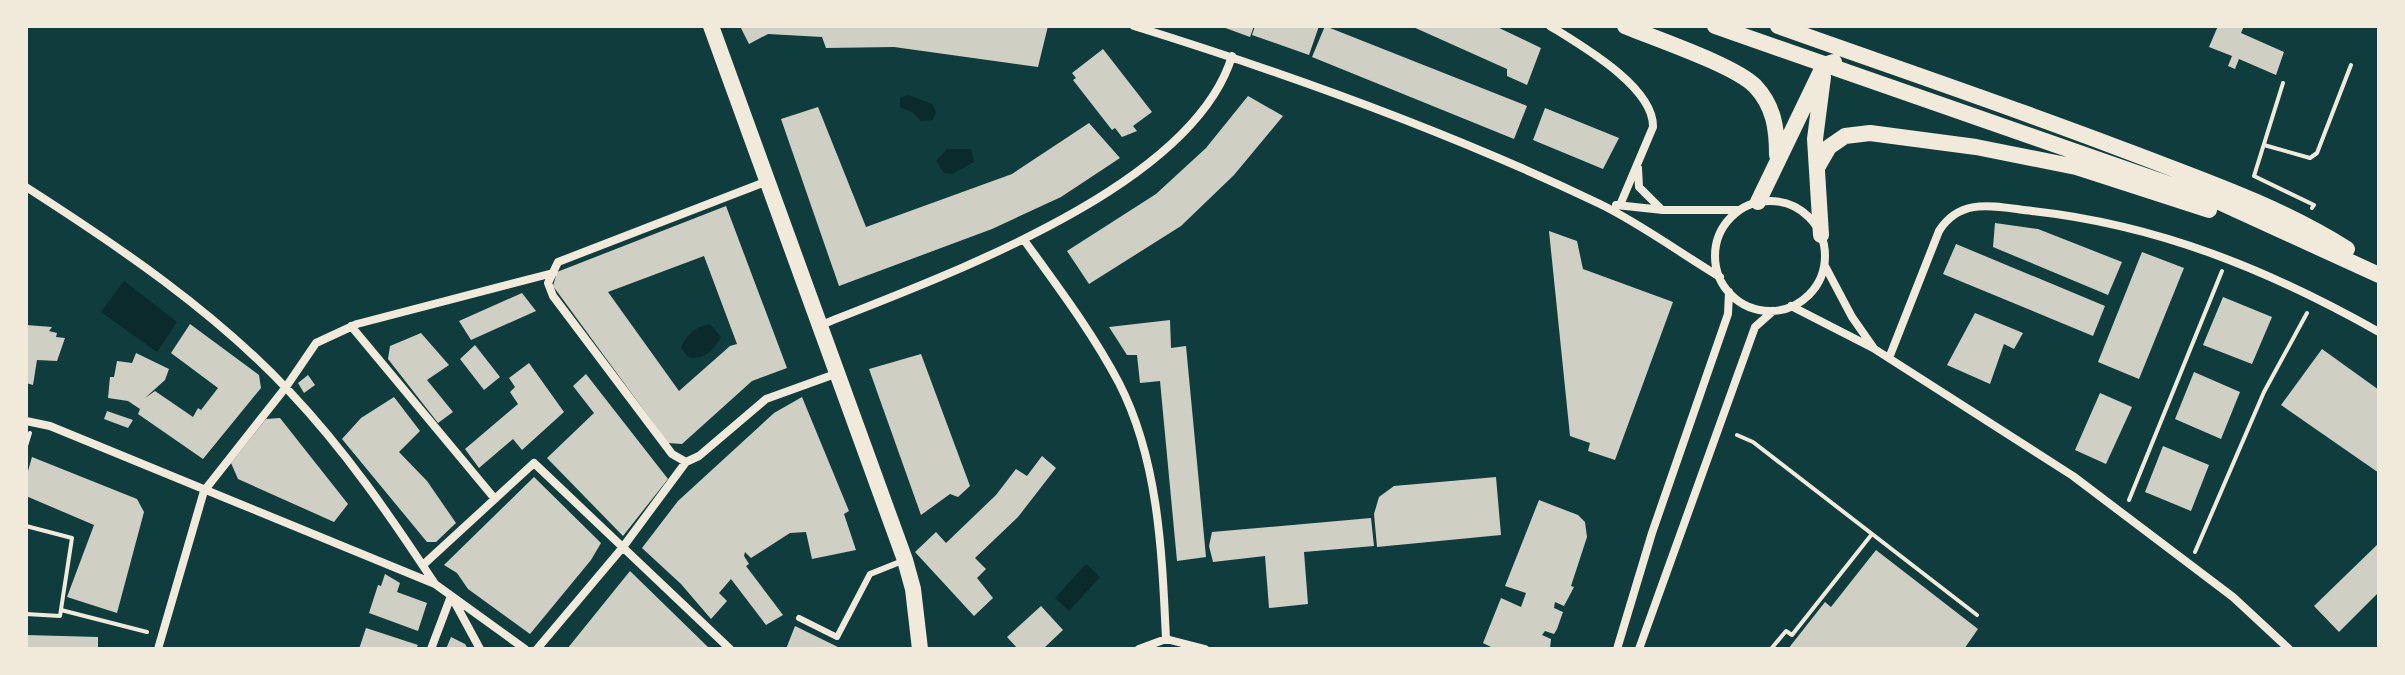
<svg xmlns="http://www.w3.org/2000/svg" width="2405" height="675" font-family="Inter,sans-serif">
	<style>
		.water { fill: #0a2a2b }
		.building { fill: #cfcfc3; fill-rule: evenodd }
		.lines { fill: none; stroke-linecap: round; stroke-linejoin: round }
		.path { stroke: #f1e9da; stroke-width: 4 }
		.service { stroke: #f1e9da; stroke-width: 6 }
		.minor { stroke: #f1e9da; stroke-width: 8 }
		.secondary { stroke: #f1e9da; stroke-width: 16 }
	</style>
	<rect width="100%" height="100%" fill="#0f3d3e"/>
	<path class="water" d="M908,95L932,104L936,112L933,120L921,121L912,112L900,107V98Z
		M947,149H971L974,162L952,174L944,173L936,161Z
		M124,281L177,322L157,352L101,312Z
		M710,324L721,337C714,350 703,361 688,357L681,348C686,335 696,326 710,324Z
		M1086,564L1100,577L1069,611L1055,598Z"/>
	<path class="building" d="M740,26H1048L1038,67L894,47L826,48L822,37L768,34L749,44Z
		M1220,26H1254L1250,37Z
		M1255,26H1319L1309,55L1252,35Z
		M1325,26L1527,106L1514,139L1312,57Z
		M1411,26H1495L1541,48L1527,85L1507,76V69Z
		M2218,26H2244L2241,33L2284,52L2276,75L2239,59L2235,69L2228,66L2232,56L2209,47Z
		M1103,49L1152,112L1133,126L1137,131L1122,137L1115,128L1112,130L1073,80L1076,78L1072,73Z
		M1248,96L1283,116L1234,175L1181,226L1089,284L1067,251L1156,194L1206,148Z
		M818,107L866,227L1012,174L1089,123L1120,158L1061,197L992,229L839,286L781,119Z
		M1545,108L1619,138L1603,169L1533,140Z
		M726,206L787,368L752,381L682,444L668,443L553,286L557,272ZM704,256L737,344L730,346L679,391L608,292Z
		M1995,223L2038,229L2122,262L2108,295L1993,247Z
		M1549,231L1577,241L1583,269L1673,302L1615,460L1588,451L1590,443L1570,436Z
		M1956,244L2105,306L2093,336L1943,274Z
		M2142,252L2184,268L2139,379L2098,362Z
		M522,293L536,311L471,340L459,321Z
		M2223,297L2272,317L2252,364L2203,345Z
		M1975,313L2023,333L2014,349L2004,344L1990,384L1947,365Z
		M1170,320L1171,348L1186,346L1206,557L1177,561L1160,381L1140,383L1137,355H1127L1109,327Z
		M190,324L259,375L261,388L203,459L138,414L140,409L128,401L108,398L110,377H114L117,361L132,363L136,353L169,369L165,380L145,398L155,391L193,417L198,408L201,410L218,388L171,353Z
		M26,325L52,327L49,331L57,333L56,337L65,338L57,361L37,360L33,385L26,383Z
		M421,333L449,365L427,380L453,412L438,423L388,359L390,346Z
		M475,345L500,377L484,390L460,359Z
		M2322,349L2379,390V473L2281,405Z
		M921,354L970,486L958,497L950,494L921,515L869,369Z
		M529,363L564,412L522,450L513,439L479,468L465,449L518,404L510,392L515,387L509,378Z
		M2194,372L2240,392L2221,439L2175,419Z
		M586,374L668,479L623,536L547,458L594,413L573,386Z
		M308,375L315,385L304,393L298,383Z
		M2100,393L2132,407L2106,464L2075,450Z
		M394,397L420,431L399,452L427,481L456,523L436,542H427L342,439L361,418Z
		M802,397L849,511L844,514L856,550L812,559L806,532L790,533L751,558L745,552L744,556L749,564L746,566L783,615L766,625L731,579L719,593L727,601L711,619L681,584L642,548L678,501L774,413Z
		M107,411L133,420L128,428L104,419Z
		M280,418L348,504L334,522L238,479L231,463L266,419Z
		M2163,446L2209,465L2191,511L2145,492Z
		M1042,456L1056,468L1018,517L975,558L986,569L977,578L993,598L974,616L915,552L936,532L946,543L996,495L1016,469L1027,476Z
		M32,457L137,499L144,512L117,613L67,597L94,525L26,496V478Z
		M534,477L601,543L591,560L530,634L468,589L457,573L444,565Z
		M1496,477L1501,535L1377,547L1374,514L1379,497L1394,486Z
		M1539,500L1578,515L1585,522L1587,537L1571,586L1574,587L1564,606L1555,602L1554,608L1563,612L1557,629L1554,634L1545,631L1542,635L1551,639L1550,649H1495L1483,643L1501,598L1521,607L1526,593L1505,586Z
		M1371,518L1374,546L1304,552L1308,604L1269,608L1265,556L1213,562L1209,546L1212,532Z
		M2379,543V592L2339,632L2314,606Z
		M1876,550L1978,629L1964,649H1788L1825,602L1831,607Z
		M630,571L710,649H567Z
		M385,574L400,583L397,592L427,603L418,631L369,613L378,585L381,586Z
		M1041,606L1063,630L1043,649H1018L1007,637Z
		M795,626L842,649H786Z
		M366,628L418,645L416,649H359Z
		M26,635L98,637V649H26Z
		M451,637L465,644L468,649H446Z"/>
	<g class="lines">
		<path class="path" d="M2283,83L2254,176L2314,205L2312,208
			M2264,145L2310,158L2317,153L2351,65
			M1737,435L1753,442L1977,615
			M26,446L30,433
			M2129,500L2222,271
			M26,526L72,538L60,616L26,614
			M2195,552L2264,392L2307,313
			M61,610L147,632
			M1771,649L1786,631L1792,635L1872,534"/>
		<path class="service" d="M799,618L837,637L870,574L905,560"/>
		<path class="minor" d="M1134,26C1292,75 1450,132 1600,204C1641,224 1680,253 1720,277
			M1550,26C1582,46 1654,87 1653,127L1620,205
			M1638,168L1639,187L1661,209
			M26,187C118,246 214,311 289,391C345,450 391,517 435,584
			M1715 256a55 55 0 1 1 110 0a55 55 0 1 1-110 0Z
			M1616,205L1663,210H1739
			M1024,240C1058,287 1092,332 1119,383C1159,461 1162,554 1166,639
			M1825,266L1852,317L1873,347
			M1791,306L1873,348L2073,476L2233,597L2289,649
			M821,325C940,277 1192,189 1232,56
			M351,326L495,499
			M1889,358L1939,231C1961,196 1996,207 2032,211C2159,225 2269,270 2379,332
			M26,421L50,426L435,584L525,649
			M686,462L672,454L553,296L548,283L558,262L765,182
			M423,565L534,463L730,649
			M454,601L480,649
			M158,649L204,491L286,387L316,343L357,324L553,273
			M431,649L451,596
			M537,649L623,547L686,462L699,456L766,399L838,373
			M1139,649L1166,639L1205,649
			M1617,649L1652,533L1728,314L1729,292
			M1639,649L1755,327L1773,311"/>
		<path class="secondary" d="M711,26L905,560L913,589L920,649
			M1625,26C1656,39 1734,65 1755,86C1774,106 1777,129 1777,155
			M1715,26L2217,201L2379,275
			M1778,26C1896,68 2015,108 2132,153C2205,181 2281,207 2347,249
			M1818,166L1829,147L1845,136L1870,133L1976,147L2076,167L2209,210
			M1758,202L1824,65L1834,62
			M1821,235L1815,139L1823,77"/>
	</g>
	<rect width="2405" height="675" fill="none" stroke="#f1e9da" stroke-width="56"/>
</svg>
